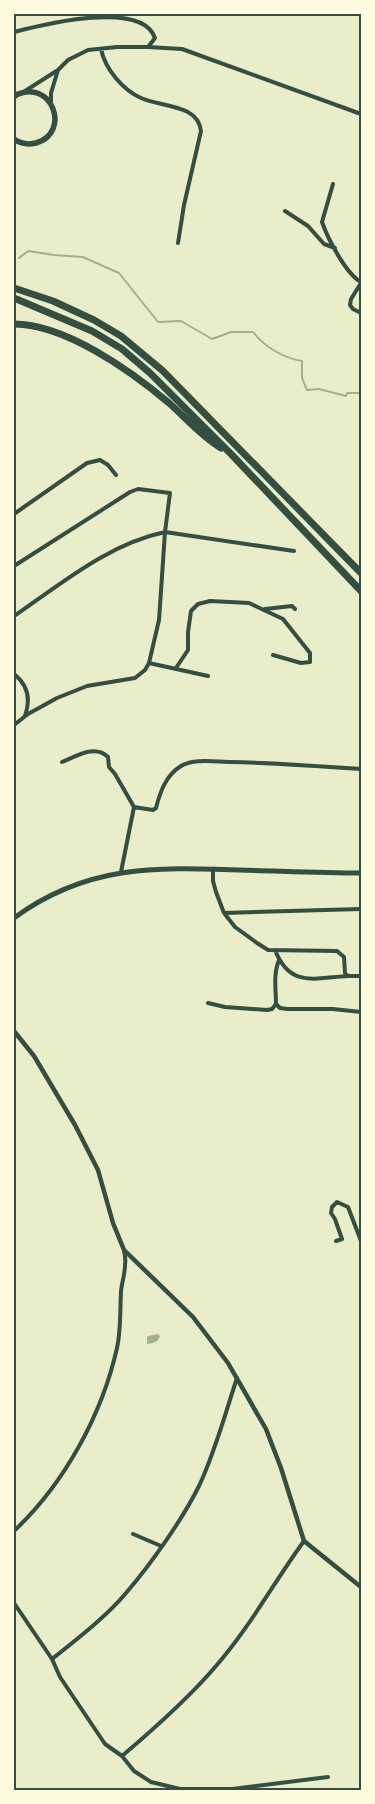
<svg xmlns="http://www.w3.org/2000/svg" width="375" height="1804" font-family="'Varela Round',sans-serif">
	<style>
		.water { fill: #a3b18a }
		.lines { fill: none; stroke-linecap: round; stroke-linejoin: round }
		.stream { stroke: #a3b18a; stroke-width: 2 }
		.minor { stroke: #344e41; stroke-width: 4 }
		.tertiary { stroke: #344e41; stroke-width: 4.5 }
		.secondary { stroke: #344e41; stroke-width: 5 }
		.primary { stroke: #344e41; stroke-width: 5.5 }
		.motorway { stroke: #344e41; stroke-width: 7 }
		.neatline { fill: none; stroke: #344e41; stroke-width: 2 }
	</style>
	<rect width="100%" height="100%" fill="#e9edc9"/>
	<path class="water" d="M158,1334L160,1336C158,1342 154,1343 147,1344V1338L148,1336Z"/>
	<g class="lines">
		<path class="stream" d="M19,258L28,251L54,255L83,257L119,273L158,322L181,321L212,339L231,332H253C265,347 283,358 302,361V378L307,390L319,389L346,396L347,393H361"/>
		<path class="minor" d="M14,32C45,24 142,0 155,38L148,47
			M101,49C105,69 123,90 141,98C161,107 198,104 201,131L184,205L178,243
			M25,91L58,70L68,60L88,50L117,47H148L182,49L361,114
			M51,103V93L58,70
			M333,184L322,222C328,239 346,274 361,282
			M285,211L308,226L324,244L335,248
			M361,283L351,299L350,305L353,309L361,313
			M14,514L87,463L100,460L108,465L116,475
			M14,566L130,492L138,489L170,493L165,532L159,620L149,663L145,670L135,678L87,686L57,698L28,714L14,725
			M265,609L292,606L295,609
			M14,616C61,584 108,544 165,532L294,551
			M149,663L208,676
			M176,668L188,650V632L191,611L198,604L210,601L249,603L283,619L310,653V662L301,663L273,655
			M14,674C28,685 31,699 25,716
			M62,762C77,756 95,744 108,757L109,767L115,774L134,807
			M213,869V881L216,892L224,913L235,927L257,943L268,950L337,951L344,957L345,973L348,976H361
			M121,872L134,807L153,810L156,808C160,792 166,775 181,766C194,758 216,762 231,762C274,763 318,766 361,769
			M224,913L361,909
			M275,950C290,988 314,978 348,976
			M279,960C273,974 276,990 276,1004L280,1008L287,1009H333L361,1012
			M208,1003L225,1007L267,1010L272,1009L276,1004
			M336,1241L342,1239L335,1219L331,1213L332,1207L337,1202L348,1207L361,1241
			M14,1531C64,1484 102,1415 117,1348C121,1330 120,1310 121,1291C122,1282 125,1274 125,1265C126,1260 125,1255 124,1250
			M133,1534L161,1546
			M14,1603L52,1659L60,1677L105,1744L122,1756L134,1771L151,1782L180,1789H232L328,1777
			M52,1659C76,1640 107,1616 126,1593C151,1564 182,1520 199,1486C215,1452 225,1414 237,1378
			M122,1756C155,1728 188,1699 216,1666C250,1627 274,1582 304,1541"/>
		<path class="tertiary" d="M14,1031L34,1056L75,1125L98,1170L113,1223L124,1250L193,1317L228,1363L266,1429L281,1468L304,1541L361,1587"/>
		<path class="secondary" d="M14,918C86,865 154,867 239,870C280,871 321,873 361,873"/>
		<path class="primary" d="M14,96C52,76 72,133 36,143C28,145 21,144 14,139"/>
		<path class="motorway" d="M14,96L15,95
			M14,288L53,301L94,320L121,336L163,371L361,573
			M14,298L92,331L122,349L150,373L232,455L361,591
			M14,324C65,324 131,371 169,403C187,419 201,436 221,448"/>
	</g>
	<rect width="375" height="1804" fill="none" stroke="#fefae0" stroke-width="30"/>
	<rect x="15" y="15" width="345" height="1774" class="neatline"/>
</svg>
